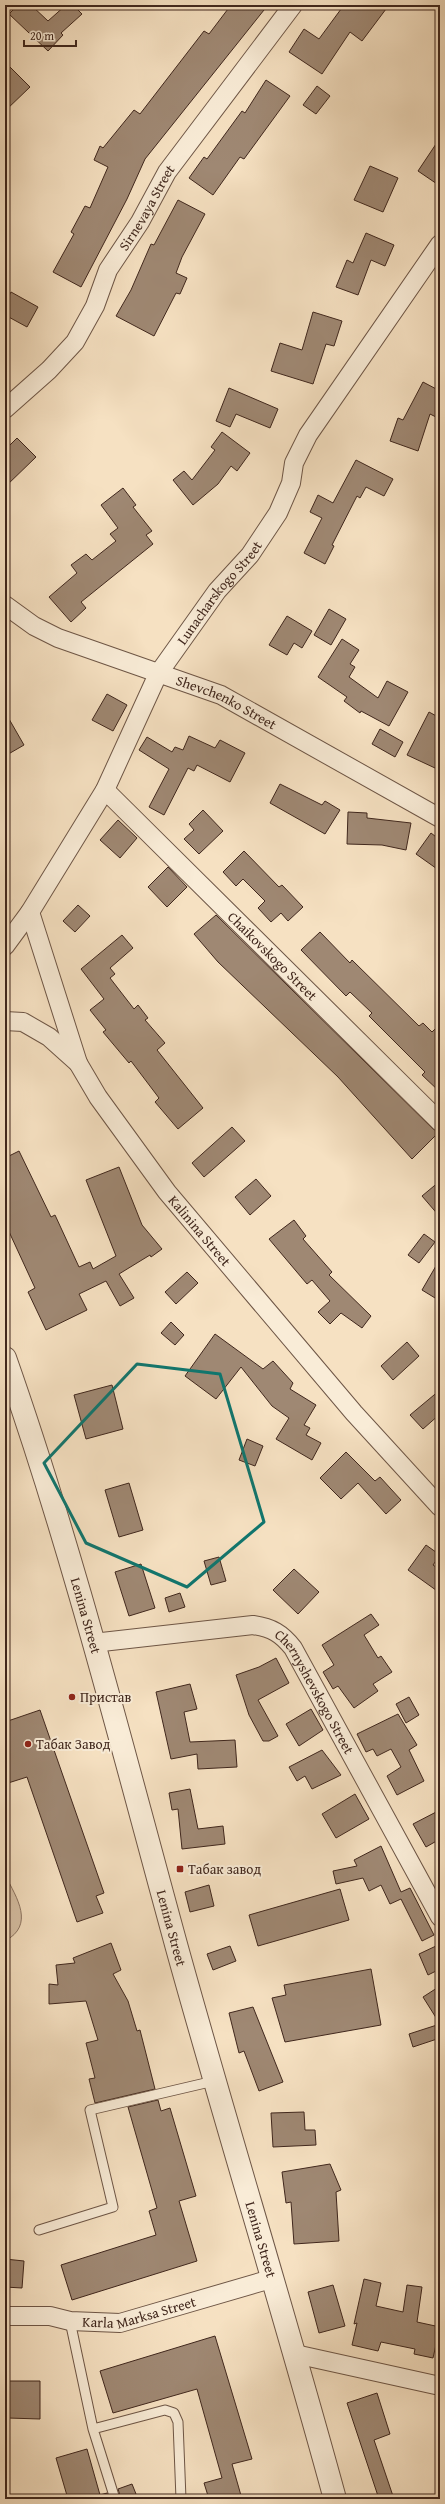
<svg xmlns="http://www.w3.org/2000/svg" width="445" height="2504" font-family="'Gentium Book Plus',serif">
	<style>
		.green { fill: #d7c1a6; stroke: #8c7462 }
		.building { fill: #9f8873; stroke: #40271d }
		.lines { fill: none; stroke-linecap: round; stroke-linejoin: round }
		.service-casing { stroke: #6e5646; stroke-width: 11 }
		.minor-casing { stroke: #6e5646; stroke-width: 20 }
		.tertiary-casing { stroke: #6e5646; stroke-width: 24 }
		.service { stroke: #f9ecd7; stroke-width: 9 }
		.minor { stroke: #f9ecd7; stroke-width: 18 }
		.tertiary { stroke: #f9ecd7; stroke-width: 22 }
		.marked { fill: none; stroke: #0f766e; stroke-width: 3; stroke-linejoin: round }
		.poi-dot { fill: #8f2418; stroke: #f9ecd7; stroke-width: 1.5 }
		.labels { text-anchor: middle; stroke-width: 4; stroke-linejoin: round; paint-order: stroke }
		.street-label { font-size: 14px; fill: #40271d; stroke: #f9ecd7 }
		.poi-label { font-size: 14px; fill: #40271d; stroke: #f9ecd7; text-anchor: start }
	</style>
	<rect width="100%" height="100%" fill="#f6e1c2"/>
	<filter id="stains"><feTurbulence type="fractalNoise" baseFrequency=".005" numOctaves="4"/><feColorMatrix values="0 0 0 0 .2 0 0 0 0 .09 0 0 0 0 .02 0 0 0 .5 -.17"/></filter>
	<radialGradient id="worn" r=".72"><stop offset=".6" stop-color="#630" stop-opacity="0"/><stop offset="1" stop-color="#630" stop-opacity=".3"/></radialGradient>
	<path class="green" d="M5,1875C17,1898 35,1925 5,1941Z"/>
	<path class="building" d="M18,5H31L48,21L66,5H73L82,14L61,33L63,35L48,51L9,14Z
		M231,5H268L145,159L127,199L81,287L53,272L74,234L71,232L85,206L90,208L108,167L94,160L100,146L103,148L134,110L140,114L204,31L209,34Z
		M344,5H389L362,41L350,32L322,74L289,52L304,29L319,39Z
		M5,62L30,87L5,111Z
		M266,80L290,96L244,159L240,157L213,195L189,178L204,157L207,159L242,111L245,113Z
		M317,86L330,96L316,114L303,105Z
		M440,138V186L418,171Z
		M370,166L398,178L383,212L354,200Z
		M178,200L205,214L182,257L176,273L187,278L180,294L176,293L154,336L116,316L131,290L151,244L154,245Z
		M366,233L394,245L385,266L371,260L358,295L336,287L347,260L353,263Z
		M11,292L38,307L27,327L5,315V303Z
		M313,312L342,321L334,346L326,344L313,384L271,371L280,343L302,350Z
		M423,382L440,391V409L436,417L430,414L418,451L390,441L398,418L403,420Z
		M229,388L278,409L270,428L236,414L230,427L216,421Z
		M222,432L250,453L237,471L231,466L218,484L193,505L173,480L184,471L192,480L215,450L211,447Z
		M17,438L36,457L5,487V450Z
		M356,460L393,479L384,496L366,487L360,498L357,496L332,545L334,546L325,564L304,553L322,518L310,512L318,495L333,503Z
		M123,488L136,505L133,507L152,531L146,535L153,544L81,602L86,608L71,622L49,597L77,573L71,565L86,554L92,560L116,541L110,534L118,528L101,505Z
		M329,609L346,619L331,645L314,635Z
		M287,616L312,631L302,648L294,643L287,655L269,645Z
		M342,639L359,650L350,664L355,667L349,677L378,698L387,681L408,692L389,726L361,711L360,713L344,701L347,697L318,677Z
		M107,694L127,705L113,731L92,720Z
		M5,712L24,745L5,756Z
		M429,712L440,718V758L435,768L407,755Z
		M380,729L403,742L395,757L372,744Z
		M189,736L215,748L220,740L245,753L230,782L197,765L194,771L188,768L164,815L149,807L169,769L139,750L147,737L172,752L175,747L183,750Z
		M280,784L322,805L325,801L340,810L325,834L270,803Z
		M203,810L223,831L199,854L184,839L194,830L189,824Z
		M348,812L367,813V818L411,823L406,850L382,845L347,844Z
		M118,820L137,838L120,858L100,840Z
		M431,833L440,840V871L416,854Z
		M244,851L279,887L282,885L303,907L288,921L281,913L271,922L258,908L265,901L243,879L236,886L223,872Z
		M168,867L187,887L167,907L148,887Z
		M78,905L90,916L75,932L63,921Z
		M216,915L433,1129L439,1132L412,1159L338,1077L218,962L194,934Z
		M320,932L350,963L352,960L419,1026L423,1023L432,1032L440,1024V1092L422,1075L425,1072L369,1016L372,1013L350,992L346,996L301,950Z
		M122,935L133,948L110,968L115,974L110,978L134,1009L138,1005L148,1018L145,1020L165,1043L157,1050L203,1108L178,1129L155,1102L159,1098L131,1061L129,1063L103,1032L106,1030L90,1010L104,999L81,969Z
		M232,1127L245,1141L204,1177L192,1163Z
		M19,1151L51,1217L55,1215L79,1267L90,1262L93,1269L116,1256L86,1180L119,1167L142,1225L162,1249L151,1257L150,1255L119,1274L134,1298L120,1306L106,1281L79,1294L87,1310L46,1330L28,1292L35,1288L5,1223V1158Z
		M256,1179L271,1196L250,1215L235,1197Z
		M440,1181V1217L422,1196Z
		M294,1220L306,1236L303,1239L332,1272L329,1275L371,1316L362,1328L341,1313L330,1324L318,1312L330,1301L312,1280L307,1284L269,1239Z
		M424,1234L435,1242L419,1263L408,1255Z
		M440,1259V1301L422,1290Z
		M187,1272L198,1283L176,1304L165,1292Z
		M171,1322L184,1335L175,1345L161,1333Z
		M215,1334L263,1369L273,1361L293,1383L290,1389L316,1405L304,1425L310,1428L306,1435L321,1443L312,1460L276,1439L289,1418L272,1406L241,1367L216,1399L185,1376Z
		M407,1342L419,1356L393,1380L381,1366Z
		M112,1385L123,1429L86,1439L74,1395Z
		M440,1390V1414L423,1429L410,1415Z
		M247,1439L263,1446L255,1466L239,1460Z
		M346,1452L375,1481L380,1477L401,1500L386,1514L358,1483L341,1499L320,1478Z
		M129,1483L143,1530L119,1537L105,1490Z
		M426,1545L440,1555L433,1565L440,1570V1593L408,1570Z
		M219,1557L226,1581L211,1585L204,1561Z
		M141,1564L155,1608L129,1616L115,1572Z
		M294,1569L319,1592L298,1614L273,1590Z
		M180,1593L185,1607L169,1612L165,1598Z
		M371,1614L379,1625L364,1635L378,1658L381,1656L392,1672L373,1684L378,1691L354,1708L338,1686L333,1689L323,1672L334,1665L322,1645Z
		M276,1658L289,1683L258,1700L278,1736L269,1741H263L249,1715L236,1675L259,1667Z
		M190,1684L197,1709L184,1712L190,1742L235,1740L237,1767L198,1769L197,1754L171,1759L156,1692Z
		M409,1697L419,1715L406,1723L396,1704Z
		M311,1709L323,1730L299,1746L286,1724Z
		M40,1710L104,1893L96,1896L103,1913L77,1922L27,1777L5,1784V1722Z
		M398,1714L417,1745L409,1750L424,1781L397,1795L387,1776L401,1767L391,1749L377,1756L373,1749L366,1752L357,1734Z
		M322,1750L341,1775L312,1789L305,1776L297,1781L289,1767Z
		M190,1789L198,1829L223,1826L225,1844L182,1849L178,1809L172,1810L169,1793Z
		M355,1794L369,1819L336,1838L322,1814Z
		M440,1810V1839L426,1847L413,1824Z
		M381,1846L401,1892L410,1888L434,1935L422,1941L401,1899L390,1904L381,1885L369,1891L363,1878L336,1884L333,1871L357,1866L354,1860Z
		M209,1885L214,1906L190,1912L185,1892Z
		M340,1889L349,1920L258,1946L249,1915Z
		M111,1943L121,1970L113,1974L128,2001L137,2031L140,2030L155,2089L95,2103L89,2079L95,2078L86,2043L98,2040L86,2001L49,2004V1984L58,1985L56,1965L75,1963L73,1958Z
		M230,1946L236,1961L213,1970L207,1954Z
		M436,1946L440,1955V1969L428,1975L419,1954Z
		M371,1969L381,2025L285,2042L272,1998L286,1995L284,1985Z
		M440,1986V2024L423,1997Z
		M253,2007L283,2082L259,2091L244,2051L239,2053L229,2013Z
		M440,2024V2038L413,2047L409,2034Z
		M158,2100L161,2111L170,2108L196,2196L179,2201L197,2261L72,2300L61,2265L156,2235L149,2211L157,2208L128,2107Z
		M304,2112L305,2130H315L316,2145L273,2147L271,2113Z
		M330,2164L341,2190L336,2192L339,2241L294,2244L291,2202L286,2203L282,2172Z
		M5,2259L24,2261L22,2288L5,2287Z
		M364,2279L381,2283L376,2306L403,2312L407,2285L422,2287L417,2322L440,2327L433,2358L414,2354L415,2349L381,2342L378,2351L352,2345L357,2323L354,2324Z
		M333,2285L345,2326L319,2333L308,2292Z
		M215,2336L252,2459L232,2464L242,2499H209L204,2483L222,2478L197,2389L113,2413L100,2371Z
		M8,2381H40V2419L8,2418Z
		M377,2393L390,2434L374,2440L394,2499H379L347,2403Z
		M87,2449L100,2495L107,2493L109,2499H68L56,2458Z
		M132,2484L138,2499H121L118,2489Z"/>
	<g class="lines">
		<g class="service-casing">
			<path id="service" d="M39,2230L113,2207L90,2110L214,2081
				M70,2321L93,2429L115,2499
				M93,2429L165,2410L174,2413L178,2422L181,2499"/>
		</g>
		<g class="minor-casing">
			<g id="minor">
				<path id="s1" d="M5,409L49,370L75,342L95,306L108,270L140,222L167,172L293,5"/>
				<path id="s2" d="M5,605L34,626L58,638L221,695L440,818"/>
				<path id="s3" d="M105,790L440,1122"/>
				<path id="s4" d="M30,912L78,1063L98,1097L167,1192L354,1413L440,1507"/>
				<path id="s5" d="M5,946L30,912L105,790L158,674L217,591L250,555L278,513L291,483L294,463L308,435L440,244"/>
				<path d="M5,1021L23,1022L49,1037L78,1063"/>
				<path id="s6" d="M93,1643L253,1625C272,1628 281,1633 293,1648L440,1917"/>
				<path id="s7" d="M5,2316H50L70,2321L120,2323L271,2279"/>
				<path d="M295,2354L440,2386"/>
			</g>
		</g>
		<g class="tertiary-casing">
			<g id="tertiary">
				<path id="s8" d="M5,1358C73,1551 123,1751 177,1948C228,2132 285,2315 335,2499"/>
			</g>
		</g>
		<use href="#service" class="service"/>
		<use href="#minor" class="minor"/>
		<use href="#tertiary" class="tertiary"/>
	</g>
	<path class="marked" d="M137,1364L220,1374L264,1522L187,1587L86,1543L44,1463Z"/>
	<g class="poi-dot">
		<circle cx="72" cy="1697" r="4"/>
		<circle cx="28" cy="1744" r="4"/>
		<rect x="176" y="1865" width="8" height="8" rx="2"/>
	</g>
	<g class="labels">
		<g class="street-label">
			<text dy="5" stroke="none"><textPath href="#s1" startOffset="250">Sirnevaya Street</textPath></text>
			<text dy="5" stroke="none"><textPath href="#s5" startOffset="415">Lunacharskogo Street</textPath></text>
			<text dy="5" stroke="none"><textPath href="#s2" startOffset="243">Shevchenko Street</textPath></text>
			<text dy="5" stroke="none"><textPath href="#s3" startOffset="236">Chaikovskogo Street</textPath></text>
			<text dy="5" stroke="none"><textPath href="#s4" startOffset="366">Kalinina Street</textPath></text>
			<text dy="5" stroke="none"><textPath href="#s8" startOffset="270">Lenina Street</textPath></text>
			<text dy="5" stroke="none"><textPath href="#s6" startOffset="257">Chernyshevskogo Street</textPath></text>
			<text dy="5" stroke="none"><textPath href="#s8" startOffset="594">Lenina Street</textPath></text>
			<text dy="5" stroke="none"><textPath href="#s8" startOffset="918">Lenina Street</textPath></text>
			<text dy="5" stroke="none"><textPath href="#s7" startOffset="136">Karla Marksa Street</textPath></text>
		</g>
		<g class="poi-label">
			<text x="80" y="1702">Пристав</text>
			<text x="36" y="1749">Табак Завод</text>
			<text x="188" y="1874">Табак завод</text>
		</g>
	</g>
	<rect width="445" height="2504" fill="none" stroke="#f6e1c2" stroke-width="20"/>
	<rect x="6" y="6" width="433" height="2492" fill="none" stroke="#40271d" stroke-width="2"/>
	<rect x="10" y="10" width="425" height="2484" fill="none" stroke="#40271d"/>
	<path d="M24 40v6h52v-6" fill="none" stroke="#40271d" stroke-width="2"/>
	<text x="30" y="40" font-size="12" fill="#40271d" stroke="#f9ecd7" stroke-width="3" paint-order="stroke">20 m</text>
	<rect width="100%" height="100%" filter="url(#stains)"/>
	<rect width="100%" height="100%" fill="url(#worn)"/>
</svg>
